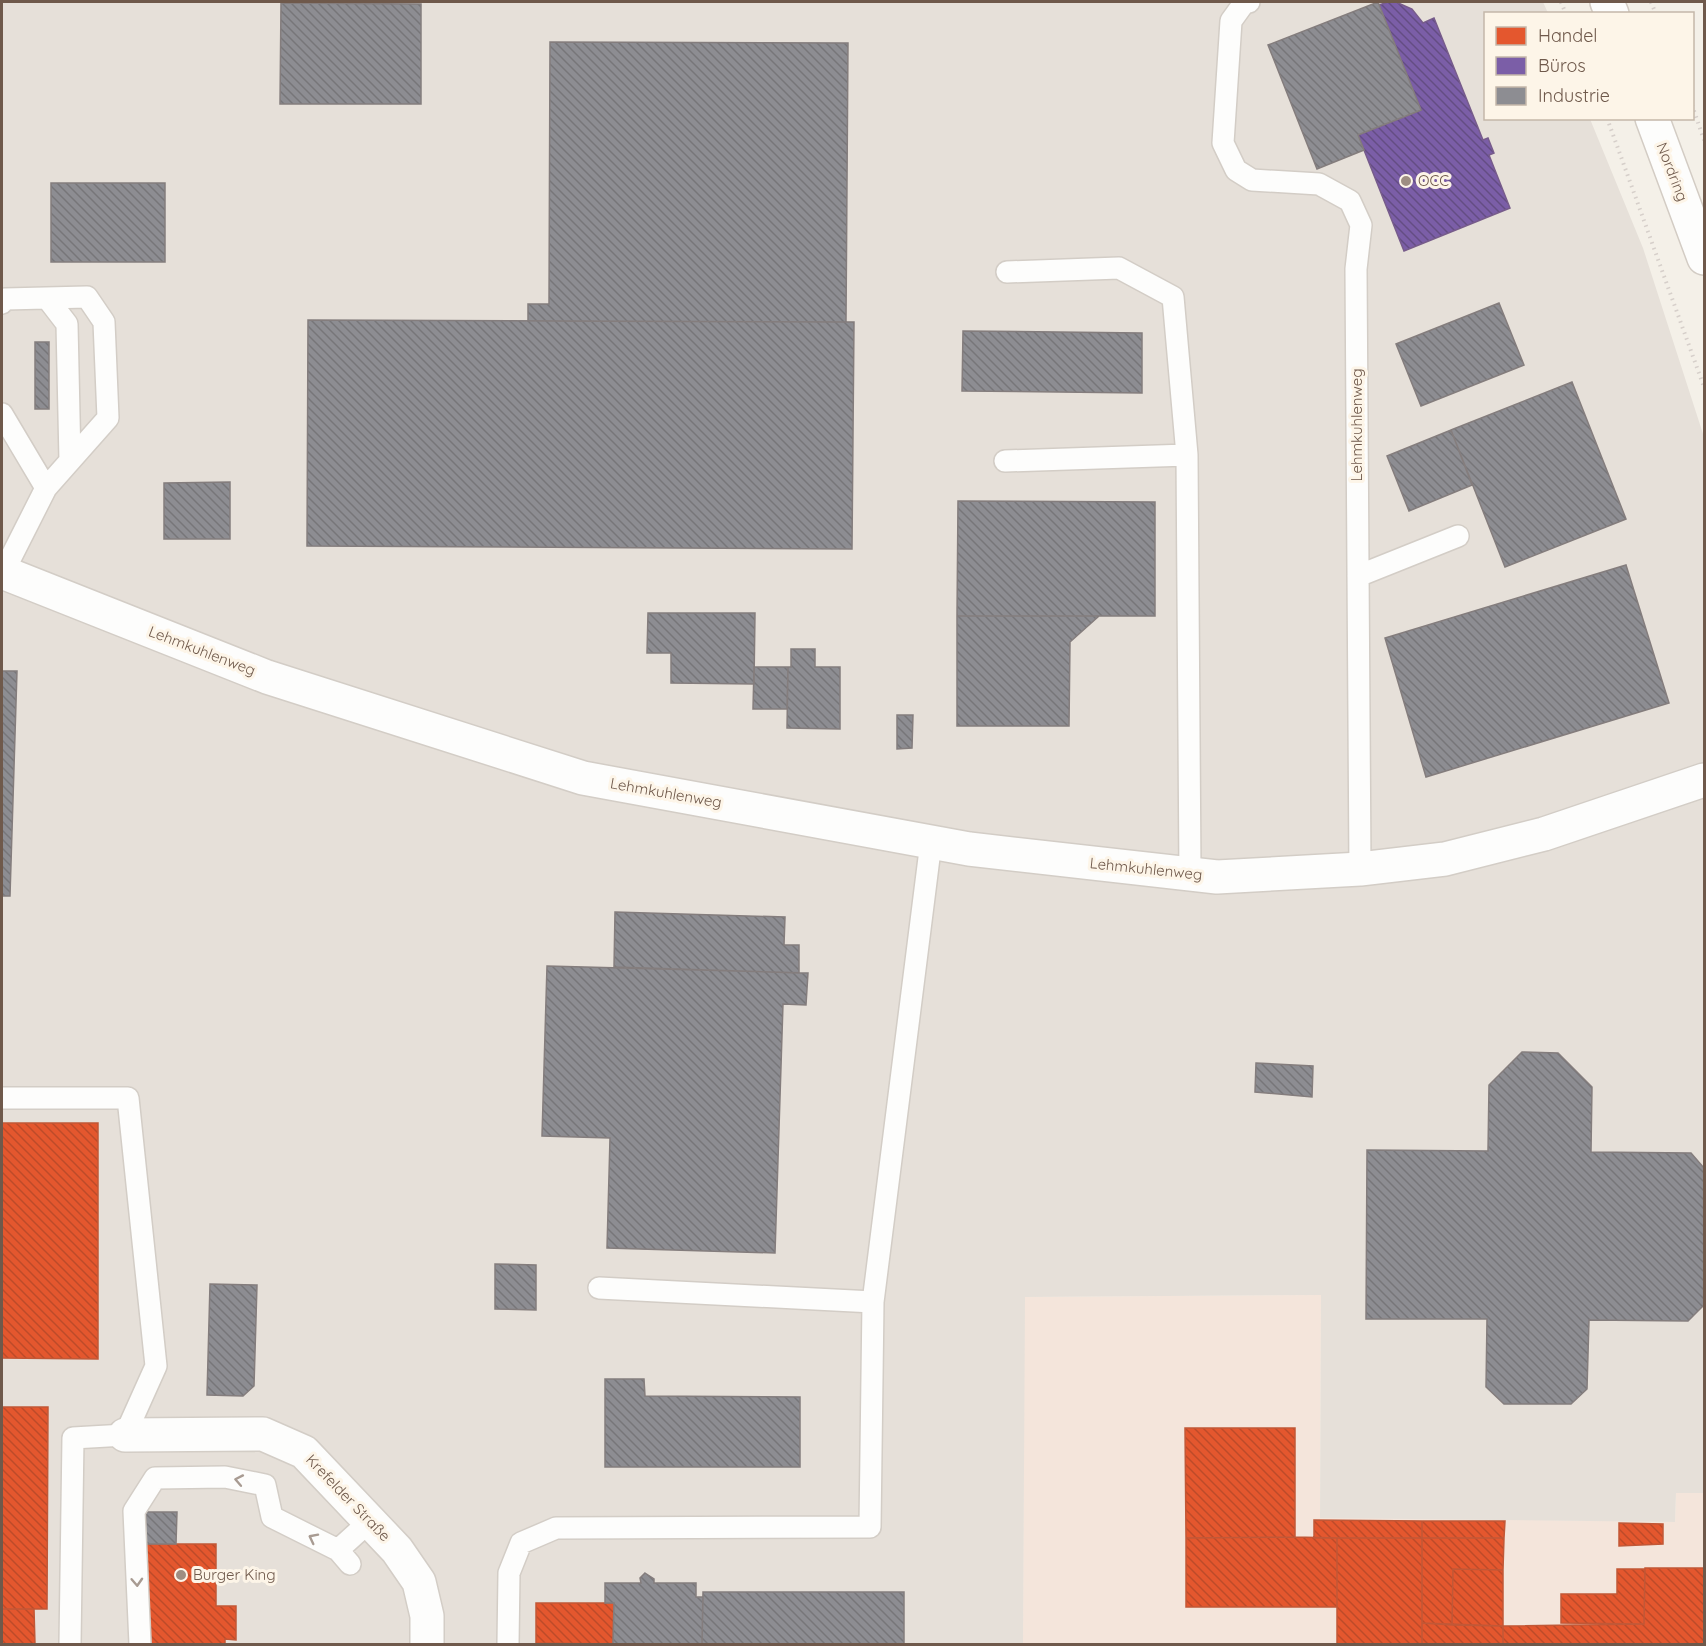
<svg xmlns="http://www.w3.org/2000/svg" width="1706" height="1646" font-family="Quicksand,sans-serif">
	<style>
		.commercial { fill: #f4e5db }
		.industrial { fill: #e6e0d9 }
		.shops { fill: url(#shops-back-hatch); stroke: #c15837; stroke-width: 1.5 }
		.offices { fill: url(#offices-back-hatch); stroke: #775c8b; stroke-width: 1.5 }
		.industry { fill: url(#industry-back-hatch); stroke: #847d7d; stroke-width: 1.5 }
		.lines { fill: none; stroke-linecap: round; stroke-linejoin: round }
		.lane-casing { stroke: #d3cdc6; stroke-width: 24 }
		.street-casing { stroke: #d3cdc6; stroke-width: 36 }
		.secondary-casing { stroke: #d3ccc4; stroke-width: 36 }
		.path { stroke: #d6cfca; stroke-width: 4; stroke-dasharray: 1.5 4.5; stroke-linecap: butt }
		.lane { stroke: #fdfdfc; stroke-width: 21 }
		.street { stroke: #fdfdfc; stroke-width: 33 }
		.secondary { stroke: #fdfdfc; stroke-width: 33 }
		.oneway { stroke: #a89b92 }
		.poi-dot { fill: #9e8e82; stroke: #fdf5e8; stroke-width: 2 }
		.labels { text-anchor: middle; stroke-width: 6; stroke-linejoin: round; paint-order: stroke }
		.street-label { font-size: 15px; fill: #6f594b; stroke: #fdf5e8 }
		.poi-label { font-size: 15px; fill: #6f594b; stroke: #fdf5e8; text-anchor: start }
	</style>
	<defs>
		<pattern id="shops-back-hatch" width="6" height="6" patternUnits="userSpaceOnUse" patternTransform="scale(1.5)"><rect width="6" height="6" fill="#e4572e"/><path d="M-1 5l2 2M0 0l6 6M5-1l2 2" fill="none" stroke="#bd4b29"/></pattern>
		<pattern id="offices-back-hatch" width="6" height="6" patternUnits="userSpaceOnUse" patternTransform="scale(1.5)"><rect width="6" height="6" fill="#7b5ea7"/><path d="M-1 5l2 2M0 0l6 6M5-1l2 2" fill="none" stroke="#644d83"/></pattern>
		<pattern id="industry-back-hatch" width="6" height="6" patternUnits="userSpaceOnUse" patternTransform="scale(1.5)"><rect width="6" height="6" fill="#8d8d92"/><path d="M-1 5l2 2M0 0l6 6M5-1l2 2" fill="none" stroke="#777679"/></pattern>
	</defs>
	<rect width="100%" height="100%" fill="#f4f0e8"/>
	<path class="commercial" d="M1321,1295L1320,1517L1675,1522L1676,1493H1704V1644H1023L1024,1297Z"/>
	<path class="industrial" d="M2,2H1543L1548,13L1486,14V118L1590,119L1643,248L1704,437V1493H1676L1675,1522L1320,1518L1321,1295L1025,1297L1023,1644H2Z"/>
	<path class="shops" d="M2,1123H98V1359L2,1358Z
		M2,1407H48L47,1609H2Z
		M1185,1428H1295V1537L1186,1538Z
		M1314,1520L1422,1521V1538H1314Z
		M1422,1521H1505L1504,1538H1422Z
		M1619,1523L1663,1524V1544L1619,1546Z
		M1295,1537L1337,1538V1607H1186V1538Z
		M1337,1538H1422V1644H1337Z
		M1422,1538H1504L1503,1570L1453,1569L1452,1625L1422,1623Z
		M146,1544H216V1606H236V1640L225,1639V1644H148Z
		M1645,1568H1704V1644H1503V1626L1644,1624Z
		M1453,1569L1503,1570V1626L1452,1625Z
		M1617,1569H1645L1644,1624L1561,1623V1594H1617Z
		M536,1603H614L613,1644L536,1643Z
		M2,1609H34L35,1644H2Z
		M1422,1623L1503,1626V1644H1422Z"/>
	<path class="offices" d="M1388,2H1396L1412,9L1423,23L1434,18L1483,140L1488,138L1494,153L1489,155L1510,208L1404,251L1358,135L1421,110L1379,5Z"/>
	<path class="industry" d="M1378,2L1421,110L1358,135L1364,150L1317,169L1268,45Z
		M281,3L421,4V104H280Z
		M550,42L848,43L846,322L528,321V304H549Z
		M51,183H165V262H51Z
		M1499,303L1524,365L1421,406L1396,344Z
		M308,320L854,322L852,549L307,546Z
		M963,331L1142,333V393L962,391Z
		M35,342H49V409H35Z
		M1572,382L1626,519L1505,567L1451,430Z
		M1451,430L1472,485L1409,511L1387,456Z
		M230,482V539H164V483Z
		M958,501L1155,502V616H957Z
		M1626,565L1669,703L1426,777L1385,638Z
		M648,613H755L754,684L671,683V653H647Z
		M957,616H1099L1070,642L1069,726H957Z
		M791,649H815V667H840V729L787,728L788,667H791Z
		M754,667H788L787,709H753Z
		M2,671H17L10,896H2Z
		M897,715H913L912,748L897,749Z
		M615,912L785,917L784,945H799V973L614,967Z
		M547,966L808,973L806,1005L783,1004L775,1253L607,1248L610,1138L542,1136Z
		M1522,1052L1558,1053L1592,1087L1591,1152L1691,1153L1704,1168V1305L1688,1321L1589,1320L1587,1389L1571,1404H1504L1486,1387L1487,1319H1366L1367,1150L1488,1151L1489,1085Z
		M1256,1063L1313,1066L1312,1097L1255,1092Z
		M495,1264L536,1265V1310L495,1309Z
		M210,1284L257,1285L254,1386L243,1396L207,1395Z
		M605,1379H644L645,1396L800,1397V1467H605Z
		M146,1512H177L176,1544H146Z
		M645,1573L654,1579V1583H696V1597H703L702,1644H606H613L614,1603H605V1583H641L640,1578Z
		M703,1592H904V1644H702Z"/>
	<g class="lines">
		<g class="lane-casing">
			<path id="lane" d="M1249,2L1244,3L1231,21L1223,143L1236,170L1252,180L1319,184L1350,201L1361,225L1356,269L1360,869
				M1007,272L1119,268L1173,297L1187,455L1190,874
				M47,298L67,324L70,461
				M2,303L5,299L87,297L104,322L108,418L46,488L3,573
				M2,414L46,488
				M1005,461L1187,455
				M1358,576L1458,536
				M2,1098H128L156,1366L125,1435L73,1438L70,1644
				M873,1302L931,842
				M338,1550L370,1521
				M140,1644L134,1511L155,1478L225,1477L265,1485L272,1517L338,1550L350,1564
				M508,1644L509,1573L521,1543L556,1528L870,1527L873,1302L599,1288"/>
		</g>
		<g class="street-casing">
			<path id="street" d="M2,572L267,677L583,778L969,849L1217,877L1360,869L1445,859L1544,834L1704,780
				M125,1435L263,1434L304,1452L397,1550L419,1582L427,1616V1644"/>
		</g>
		<g class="secondary-casing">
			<path id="secondary" d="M1607,2L1612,14
				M1652,118L1704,258"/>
		</g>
		<path class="path" d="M1561,2L1566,14
			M1651,2L1656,14
			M1692,105L1704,140
			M1607,118L1704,387"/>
		<use href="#lane" class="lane"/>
		<use href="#street" class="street"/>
		<use href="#secondary" class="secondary"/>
	</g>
	<defs><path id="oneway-chevron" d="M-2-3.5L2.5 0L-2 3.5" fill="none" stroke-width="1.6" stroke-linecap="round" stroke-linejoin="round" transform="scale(1.5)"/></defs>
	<g class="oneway">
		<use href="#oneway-chevron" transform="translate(239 1480) rotate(-169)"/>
		<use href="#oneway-chevron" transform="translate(313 1538) rotate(-153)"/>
		<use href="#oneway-chevron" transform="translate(137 1582) rotate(87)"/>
	</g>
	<g class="poi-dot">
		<circle cx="1406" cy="181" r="6"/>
		<circle cx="181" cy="1575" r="6"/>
	</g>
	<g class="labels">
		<g class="street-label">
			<text transform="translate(1672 172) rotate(69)" y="5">Nordring</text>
			<text transform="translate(1357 425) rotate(-90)" y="5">Lehmkuhlenweg</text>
			<text transform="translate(202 651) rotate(21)" y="5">Lehmkuhlenweg</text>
			<text transform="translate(666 793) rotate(10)" y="5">Lehmkuhlenweg</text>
			<text transform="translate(1146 869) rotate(6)" y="5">Lehmkuhlenweg</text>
			<text transform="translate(348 1498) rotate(46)" y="5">Krefelder Straße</text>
		</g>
		<g class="poi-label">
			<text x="1418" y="186">OCC</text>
			<text x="193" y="1580">Burger King</text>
		</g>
	</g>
	<rect width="1706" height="1646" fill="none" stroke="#6f594b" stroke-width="6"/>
	<rect x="1484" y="12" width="210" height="108" fill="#fdf5e8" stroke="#c4b7a9" stroke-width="1.5"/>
	<rect x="1496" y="27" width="30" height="18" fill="#e4572e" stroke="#c4b7a9" stroke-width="1.5"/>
	<text x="1538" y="42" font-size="18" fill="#6f594b">Handel</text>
	<rect x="1496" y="57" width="30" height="18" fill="#7b5ea7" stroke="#c4b7a9" stroke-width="1.5"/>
	<text x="1538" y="72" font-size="18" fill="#6f594b">Büros</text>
	<rect x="1496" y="87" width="30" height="18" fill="#8d8d92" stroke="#c4b7a9" stroke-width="1.5"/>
	<text x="1538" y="102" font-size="18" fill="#6f594b">Industrie</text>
</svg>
